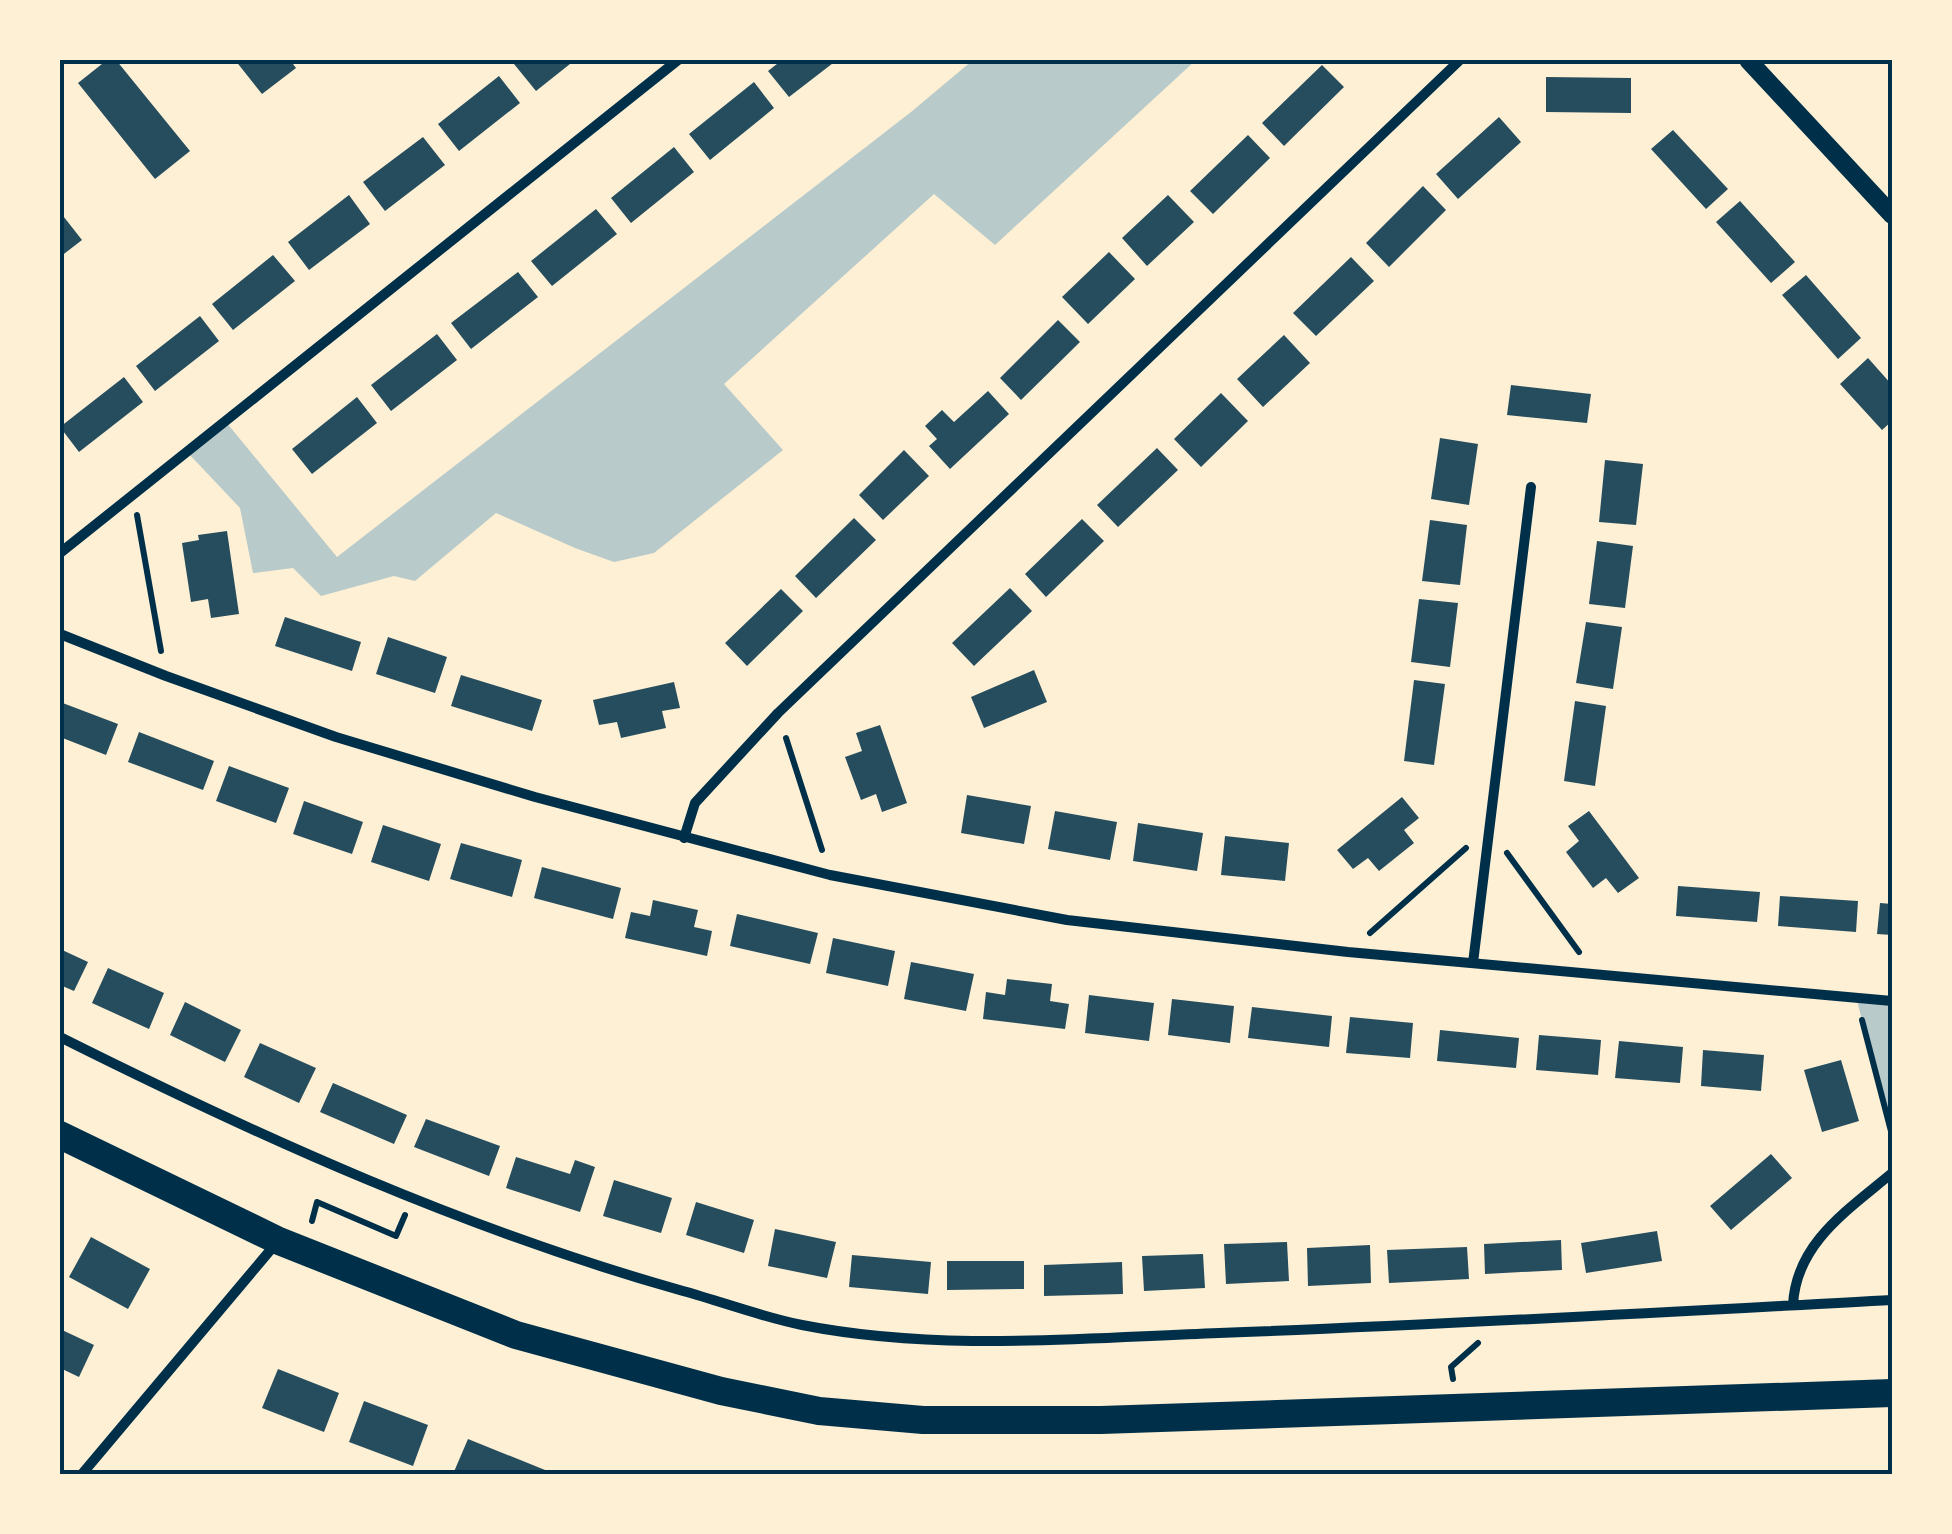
<svg xmlns="http://www.w3.org/2000/svg" width="1952" height="1534" font-family="'Nunito Sans',sans-serif">
	<style>
		.green { fill: #b9caca }
		.building { fill: #264d5e }
		.lines { fill: none; stroke-linecap: round; stroke-linejoin: round }
		.path { stroke: #003049; stroke-width: 6 }
		.minor { stroke: #003049; stroke-width: 10 }
		.tertiary { stroke: #003049; stroke-width: 18 }
		.trunk { stroke: #003049; stroke-width: 28 }
		.neatline { fill: none; stroke: #003049; stroke-width: 4 }
	</style>
	<rect width="100%" height="100%" fill="#fdf0d5"/>
	<path class="green" d="M973,60H1196L995,245L934,194L724,384L783,450L654,553L614,562L575,548L496,513L415,581L394,576L321,596L293,568L253,573L240,508L188,453L226,422L337,557L911,112Z
		M1856,997L1892,1001V1135Z"/>
	<path class="building" d="M107,60H116L190,151L155,179L78,83Z
		M235,60H290L296,68L262,94Z
		M520,60H575L536,91L514,64Z
		M782,60H837L789,97L768,71Z
		M1322,65L1344,87L1284,146L1262,123Z
		M499,76L520,103L459,151L438,124Z
		M1546,77L1631,78V113L1546,112Z
		M754,82L774,108L710,160L689,134Z
		M1499,117L1521,142L1458,199L1436,174Z
		M1673,130L1728,189L1706,209L1651,149Z
		M1248,135L1270,158L1213,214L1190,191Z
		M423,137L445,165L385,211L363,182Z
		M674,147L694,172L631,223L611,198Z
		M1423,186L1446,210L1389,267L1366,243Z
		M349,195L370,224L309,270L288,242Z
		M1168,195L1194,222L1147,266L1122,238Z
		M1740,201L1795,262L1771,283L1716,222Z
		M596,209L617,234L552,286L531,261Z
		M60,212L82,240L60,257Z
		M1109,252L1135,279L1088,324L1062,297Z
		M273,255L295,281L233,330L212,304Z
		M1351,257L1374,281L1316,336L1293,313Z
		M518,272L538,297L471,349L451,323Z
		M1806,275L1861,338L1838,359L1782,295Z
		M200,316L219,341L155,391L136,366Z
		M1058,320L1080,342L1021,400L1000,378Z
		M437,334L457,360L391,411L371,385Z
		M1284,335L1310,363L1263,407L1237,379Z
		M1868,358L1892,385V421L1882,430L1840,384Z
		M124,377L143,402L79,452L60,427Z
		M1511,385L1591,394L1587,423L1507,415Z
		M988,391L1009,414L950,469L929,446L937,439L925,426L942,410L954,422Z
		M1221,393L1248,421L1201,467L1174,439Z
		M357,397L377,423L312,474L292,449Z
		M1440,438L1478,444L1469,505L1431,499Z
		M1157,448L1178,470L1118,527L1097,505Z
		M904,450L929,476L883,520L859,495Z
		M1605,460L1643,464L1636,525L1599,522Z
		M854,518L876,540L816,598L795,576Z
		M1082,519L1104,541L1046,597L1025,574Z
		M1430,520L1467,525L1460,585L1422,581Z
		M227,531L239,614L211,618L208,599L191,602L182,543L199,540L198,535Z
		M1597,541L1633,546L1625,608L1589,604Z
		M1010,588L1032,611L974,666L952,643Z
		M781,589L803,611L747,666L725,643Z
		M1419,599L1458,603L1450,667L1411,662Z
		M285,617L361,642L352,671L275,646Z
		M1586,622L1622,627L1613,689L1576,683Z
		M388,637L447,657L435,693L376,674Z
		M1034,670L1047,702L984,728L971,697Z
		M461,675L542,700L532,731L451,706Z
		M1414,680L1445,684L1434,765L1404,761Z
		M674,682L680,708L662,711L666,728L621,738L617,722L599,725L593,700Z
		M1575,701L1606,706L1595,786L1564,781Z
		M60,702L118,724L106,755L60,737Z
		M880,725L907,803L882,812L876,794L861,800L845,757L862,751L856,733Z
		M139,732L214,761L203,790L128,762Z
		M229,766L289,788L276,823L216,801Z
		M967,795L1031,806L1024,844L961,833Z
		M1402,797L1419,818L1404,830L1414,843L1379,871L1368,858L1353,869L1337,850Z
		M304,801L363,822L352,854L293,834Z
		M1055,811L1117,822L1110,860L1048,849Z
		M1589,811L1639,878L1618,893L1606,878L1593,888L1566,852L1579,841L1568,826Z
		M1138,823L1203,833L1197,871L1133,861Z
		M383,825L441,844L429,881L371,862Z
		M1225,836L1289,843L1285,881L1221,875Z
		M461,843L522,860L512,897L450,879Z
		M542,867L621,888L613,919L534,898Z
		M1678,886L1760,892L1757,922L1676,916Z
		M1780,896L1858,901L1856,932L1778,926Z
		M653,900L698,910L694,927L712,931L707,956L625,938L631,912L650,916Z
		M1880,903L1892,904V935L1877,934Z
		M737,914L818,933L810,964L730,946Z
		M833,938L895,951L888,986L826,973Z
		M60,949L88,962L74,991L60,985Z
		M911,962L974,974L966,1011L904,999Z
		M108,968L164,993L149,1029L92,1003Z
		M1007,979L1052,984L1050,1001L1069,1004L1065,1029L983,1019L986,992L1005,995Z
		M1089,995L1154,1003L1149,1041L1085,1033Z
		M1172,999L1234,1006L1230,1043L1168,1035Z
		M185,1002L241,1030L225,1062L170,1035Z
		M1252,1007L1332,1016L1329,1047L1248,1038Z
		M1350,1017L1413,1023L1410,1058L1346,1053Z
		M1440,1030L1519,1038L1516,1068L1437,1061Z
		M1539,1035L1601,1040L1598,1075L1536,1070Z
		M1619,1041L1683,1047L1680,1083L1615,1078Z
		M260,1043L316,1068L299,1103L244,1077Z
		M1703,1050L1764,1055L1761,1091L1701,1086Z
		M1841,1060L1859,1121L1822,1132L1804,1070Z
		M333,1083L407,1115L394,1144L320,1112Z
		M426,1119L500,1146L489,1176L414,1147Z
		M1771,1154L1792,1178L1731,1230L1710,1206Z
		M516,1157L570,1174L575,1160L595,1167L580,1212L506,1188Z
		M614,1180L672,1198L661,1233L603,1216Z
		M696,1202L754,1220L744,1253L686,1235Z
		M775,1229L836,1242L827,1278L768,1266Z
		M1657,1231L1662,1261L1586,1273L1581,1243Z
		M91,1237L150,1269L128,1309L69,1277Z
		M1561,1240L1562,1270L1485,1274L1484,1244Z
		M1287,1242L1289,1281L1226,1284L1224,1244Z
		M1370,1245L1371,1283L1308,1286L1307,1248Z
		M1467,1247L1469,1279L1389,1283L1387,1250Z
		M1203,1254L1205,1288L1144,1291L1142,1256Z
		M852,1255L931,1262L928,1294L849,1287Z
		M947,1261H1024V1289L947,1290Z
		M1122,1262L1123,1294L1044,1296V1265Z
		M60,1329L94,1345L79,1377L60,1368Z
		M278,1369L339,1393L324,1432L262,1408Z
		M364,1401L428,1425L413,1466L349,1442Z
		M468,1439L555,1474H453Z"/>
	<g class="lines">
		<path class="path" d="M137,515L161,651
			M786,738L822,850
			M1507,853L1579,952
			M1370,933L1466,848
			M1862,1020L1892,1135
			M312,1221L317,1202L396,1236L405,1215
			M1453,1379L1451,1367L1478,1343"/>
		<path class="minor" d="M60,553L678,60
			M60,634L166,676L336,737L535,797L830,875L1067,920L1348,952L1892,1001
			M684,838L695,803L778,713L1460,60
			M1473,963L1531,487
			M60,1037C262,1138 466,1230 683,1291C723,1302 762,1317 802,1325C939,1352 1080,1338 1219,1333C1443,1325 1668,1312 1892,1300
			M1793,1305C1796,1243 1848,1210 1892,1173
			M82,1474L278,1241"/>
		<path class="tertiary" d="M1748,60L1892,215"/>
		<path class="trunk" d="M60,1135L279,1241L516,1335L721,1391L819,1411L923,1420H1101L1892,1393"/>
	</g>
	<rect width="1952" height="1534" fill="none" stroke="#fdf0d5" stroke-width="125"/>
	<rect x="62" y="62" width="1828" height="1410" class="neatline"/>
</svg>
